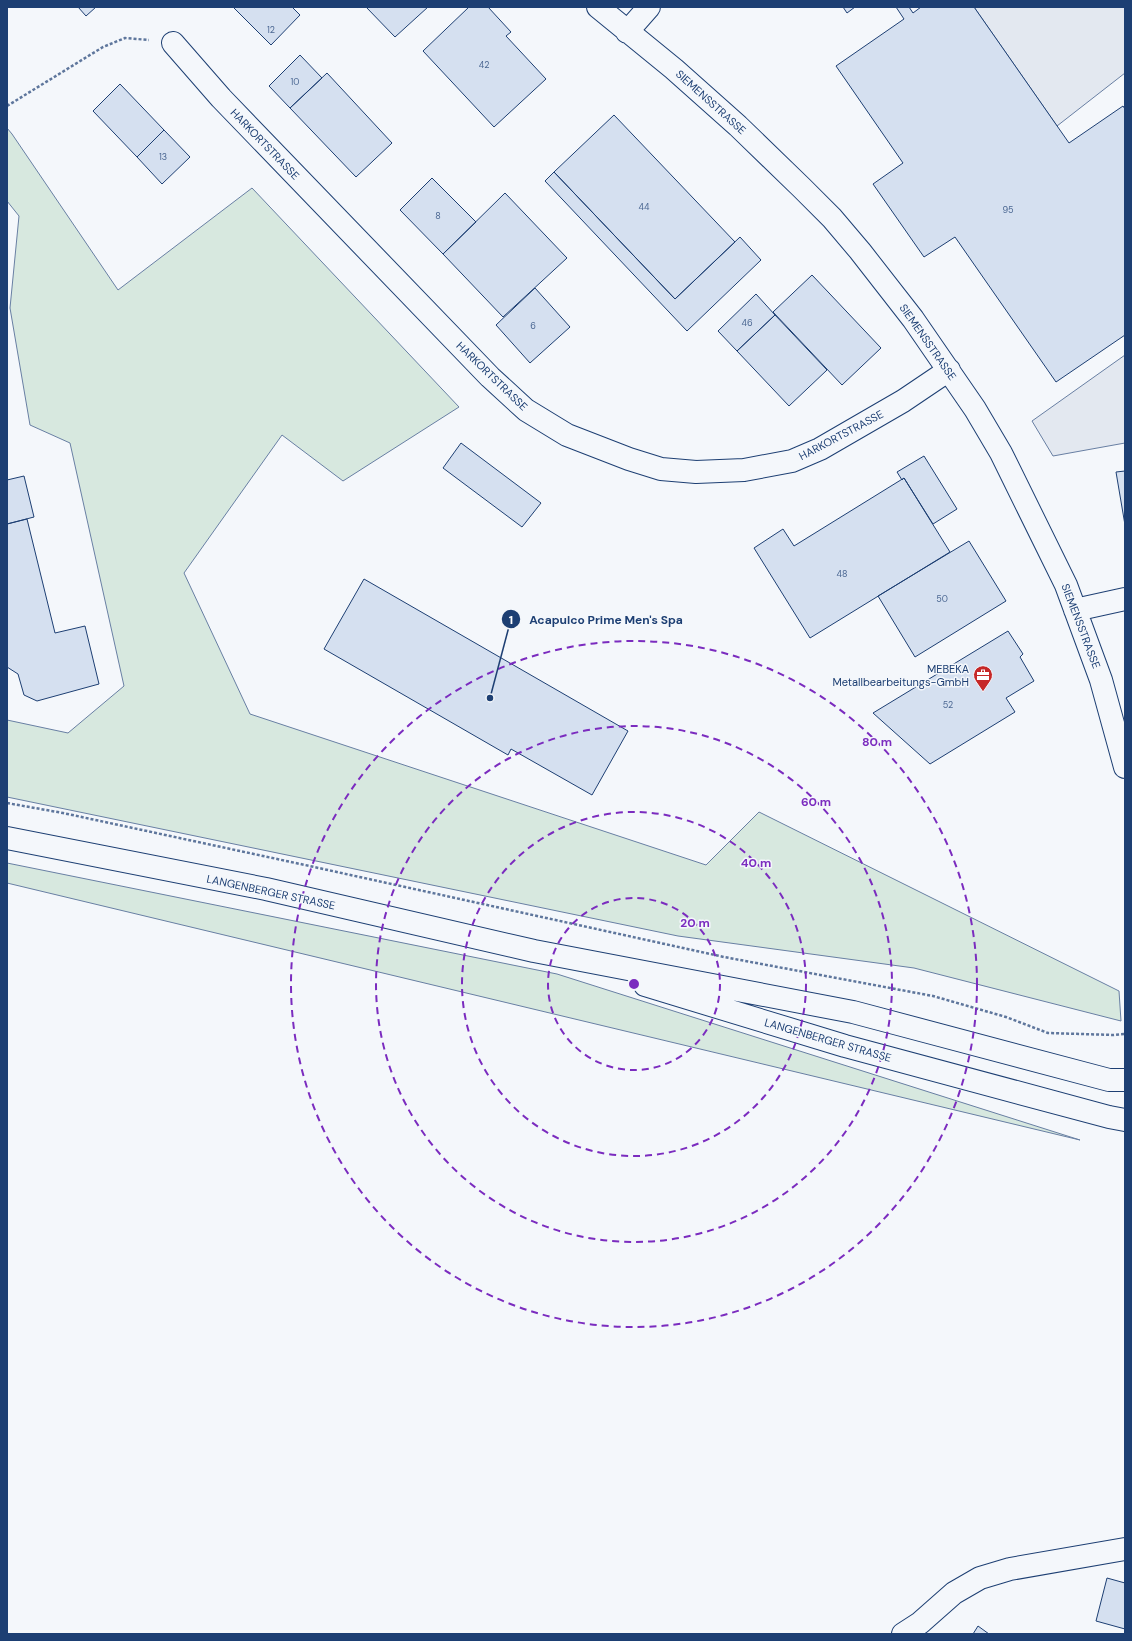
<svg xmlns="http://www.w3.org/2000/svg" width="1132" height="1641" font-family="'DM Sans',sans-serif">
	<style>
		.green { fill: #d7e8df; stroke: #687fa3 }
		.parking { fill: #e3e8f0; stroke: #687fa3 }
		.building { fill: #d5e0f0; stroke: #1d3f73 }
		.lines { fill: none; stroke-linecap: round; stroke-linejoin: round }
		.minor-casing { stroke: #1d3f73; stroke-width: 24 }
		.major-casing { stroke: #1d3f73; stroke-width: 24 }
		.path { stroke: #5e769c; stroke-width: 2.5; stroke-dasharray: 3 2; stroke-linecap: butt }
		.minor { stroke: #f4f7fb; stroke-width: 22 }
		.major { stroke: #f4f7fb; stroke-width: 22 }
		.ring { fill: none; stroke: #7b2cbf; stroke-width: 2; stroke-dasharray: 7 5 }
		.labels { text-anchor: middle; stroke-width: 3; stroke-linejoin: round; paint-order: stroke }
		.number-label { font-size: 9px; fill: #4b6792 }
		.street-label { font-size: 11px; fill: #1d3f73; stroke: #f4f7fb }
		.poi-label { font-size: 11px; fill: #1d3f73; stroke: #f4f7fb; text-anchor: end }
		.centre { fill: #7b2cbf; stroke: #f4f7fb; stroke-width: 2 }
		.ring-label { font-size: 12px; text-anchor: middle; font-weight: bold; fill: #7b2cbf; stroke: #f4f7fb; stroke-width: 3; stroke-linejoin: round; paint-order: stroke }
		.leader { fill: none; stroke: #1d3f73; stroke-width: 1.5 }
		.callout-dot { fill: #1d3f73; stroke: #f4f7fb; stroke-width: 1.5 }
		.mark-label { font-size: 12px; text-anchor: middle; font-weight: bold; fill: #fff }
		.callout-label { font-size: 12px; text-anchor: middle; font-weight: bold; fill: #1d3f73; stroke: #f4f7fb; stroke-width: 3; stroke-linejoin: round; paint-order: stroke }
	</style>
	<rect width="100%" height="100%" fill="#f4f7fb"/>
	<path class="green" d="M7,128L12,134L118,290L252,188L459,407L343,481L282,435L184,573L250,714L706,865L759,812L1119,991L1121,1021L914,968L678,936L7,797V720L68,733L124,686L70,443L30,425L10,308L19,216L7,201Z
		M7,863L557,974L1080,1140L7,883Z"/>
	<path class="parking" d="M974,7H1125V73L1057,126Z
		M1125,355V443L1053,456L1032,421Z"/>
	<path class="building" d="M78,7H96L86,16Z
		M233,7H292L300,15L271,45Z
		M366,7H428L395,37Z
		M469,7H488L511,32L506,36L546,79L494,127L423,51Z
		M843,7H855L847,13Z
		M896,7H909L913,13L921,7H974L1069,143L1123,106L1125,109V335L1056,382L955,237L924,257L873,184L903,163L836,66L904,19Z
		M300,55L322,78L290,108L269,86Z
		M327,73L392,143L356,177L290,108Z
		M120,84L164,130L137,157L93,111Z
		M614,115L735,242L675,299L554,172Z
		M164,130L190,157L162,184L137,157Z
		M554,172L675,299L740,237L761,260L687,331L545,181Z
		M432,178L476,222L443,254L400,210Z
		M505,193L567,258L503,317L443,254Z
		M812,275L881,348L842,385L773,312Z
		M535,288L570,327L530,363L496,325Z
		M756,294L775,315L737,351L718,331Z
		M775,315L827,370L789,406L737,351Z
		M461,443L541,503L522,527L443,468Z
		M924,456L957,509L933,524L904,478L902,480L897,472Z
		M1125,471V525L1116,472Z
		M24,476L34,517L7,524V480Z
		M904,478L950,552L810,638L754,548L783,529L794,546Z
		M27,519L55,633L85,626L99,684L37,701L24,695L18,674L7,667V524Z
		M969,541L1006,601L915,657L878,596Z
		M364,579L628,731L592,795L511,749L508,755L324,649Z
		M1008,631L1023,654L1020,657L1034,681L1006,698L1015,712L930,764L873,713Z
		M1107,1578L1125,1583V1629L1096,1621Z
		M978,1626L989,1634H973Z"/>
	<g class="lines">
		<g class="minor-casing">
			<path id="minor" d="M598,7L674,69L738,126L802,188L832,218L860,251L913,319L975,409L1001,453L1066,585L1101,680L1125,767
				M627,32L649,7
				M173,43L221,98L490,377L526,410L567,435L629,459L661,469L696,472L744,470L792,461L820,449L903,401L949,370
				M1075,610L1125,599
				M903,1634L920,1623L954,1593L980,1578L1010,1569L1125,1549"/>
		</g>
		<g class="major-casing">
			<path id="major" d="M7,838L266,889L534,951L853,1012L1109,1080H1125
				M645,985L845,1046L1109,1117L1125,1120"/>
		</g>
		<path class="path" d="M7,106L103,47L125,38L149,40
			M7,803L63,813L305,865L724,957L933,996L1006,1017L1048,1033L1114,1035L1125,1034"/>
		<use href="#minor" class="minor"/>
		<use href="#major" class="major"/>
	</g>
	<g class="ring">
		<circle cx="634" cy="984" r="86"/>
		<circle cx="634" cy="984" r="172"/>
		<circle cx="634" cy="984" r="258"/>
		<circle cx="634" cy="984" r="343"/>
	</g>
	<defs>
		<g id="office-pin" transform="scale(1)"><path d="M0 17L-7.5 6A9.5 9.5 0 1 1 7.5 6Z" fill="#c62828" stroke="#f4f7fb"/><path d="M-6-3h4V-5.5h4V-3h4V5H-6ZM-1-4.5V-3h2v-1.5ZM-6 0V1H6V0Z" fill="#fff"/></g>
	</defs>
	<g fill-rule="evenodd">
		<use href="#office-pin" x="983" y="675"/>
	</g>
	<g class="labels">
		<g class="number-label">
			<text x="271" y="33">12</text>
			<text x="484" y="68">42</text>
			<text x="295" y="85">10</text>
			<text x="163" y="160">13</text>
			<text x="644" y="210">44</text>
			<text x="1008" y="213">95</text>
			<text x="438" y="219">8</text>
			<text x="747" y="326">46</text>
			<text x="533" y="329">6</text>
			<text x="842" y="577">48</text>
			<text x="942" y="602">50</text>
			<text x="948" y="708">52</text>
		</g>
		<g class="street-label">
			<text transform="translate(711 102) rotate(42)" y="4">SIEMENSSTRASSE</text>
			<text transform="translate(265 144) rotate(46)" y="4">HARKORTSTRASSE</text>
			<text transform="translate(928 342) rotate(55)" y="4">SIEMENSSTRASSE</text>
			<text transform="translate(492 376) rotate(44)" y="4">HARKORTSTRASSE</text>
			<text transform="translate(841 435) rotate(-28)" y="4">HARKORTSTRASSE</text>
			<text transform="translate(1081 626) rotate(69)" y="4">SIEMENSSTRASSE</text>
			<text transform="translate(271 892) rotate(12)" y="4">LANGENBERGER STRASSE</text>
			<text transform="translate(828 1040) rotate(16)" y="4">LANGENBERGER STRASSE</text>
		</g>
		<g class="poi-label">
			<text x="969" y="673">MEBEKA<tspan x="969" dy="13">Metallbearbeitungs-GmbH</tspan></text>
		</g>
	</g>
	<circle cx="634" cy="984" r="6" class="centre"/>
	<g class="ring-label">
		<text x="877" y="746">80 m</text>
		<text x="816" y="806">60 m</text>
		<text x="756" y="867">40 m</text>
		<text x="695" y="927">20 m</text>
	</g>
	<path class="leader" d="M490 698L511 619"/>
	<g class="callout-dot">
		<circle cx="490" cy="698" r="4"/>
		<circle cx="511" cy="619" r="10"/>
	</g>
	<g class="mark-label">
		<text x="511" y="624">1</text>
	</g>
	<g class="callout-label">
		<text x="606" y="624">Acapulco Prime Men's Spa</text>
	</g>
	<rect width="1132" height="1641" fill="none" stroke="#1d3f73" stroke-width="16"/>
</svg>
